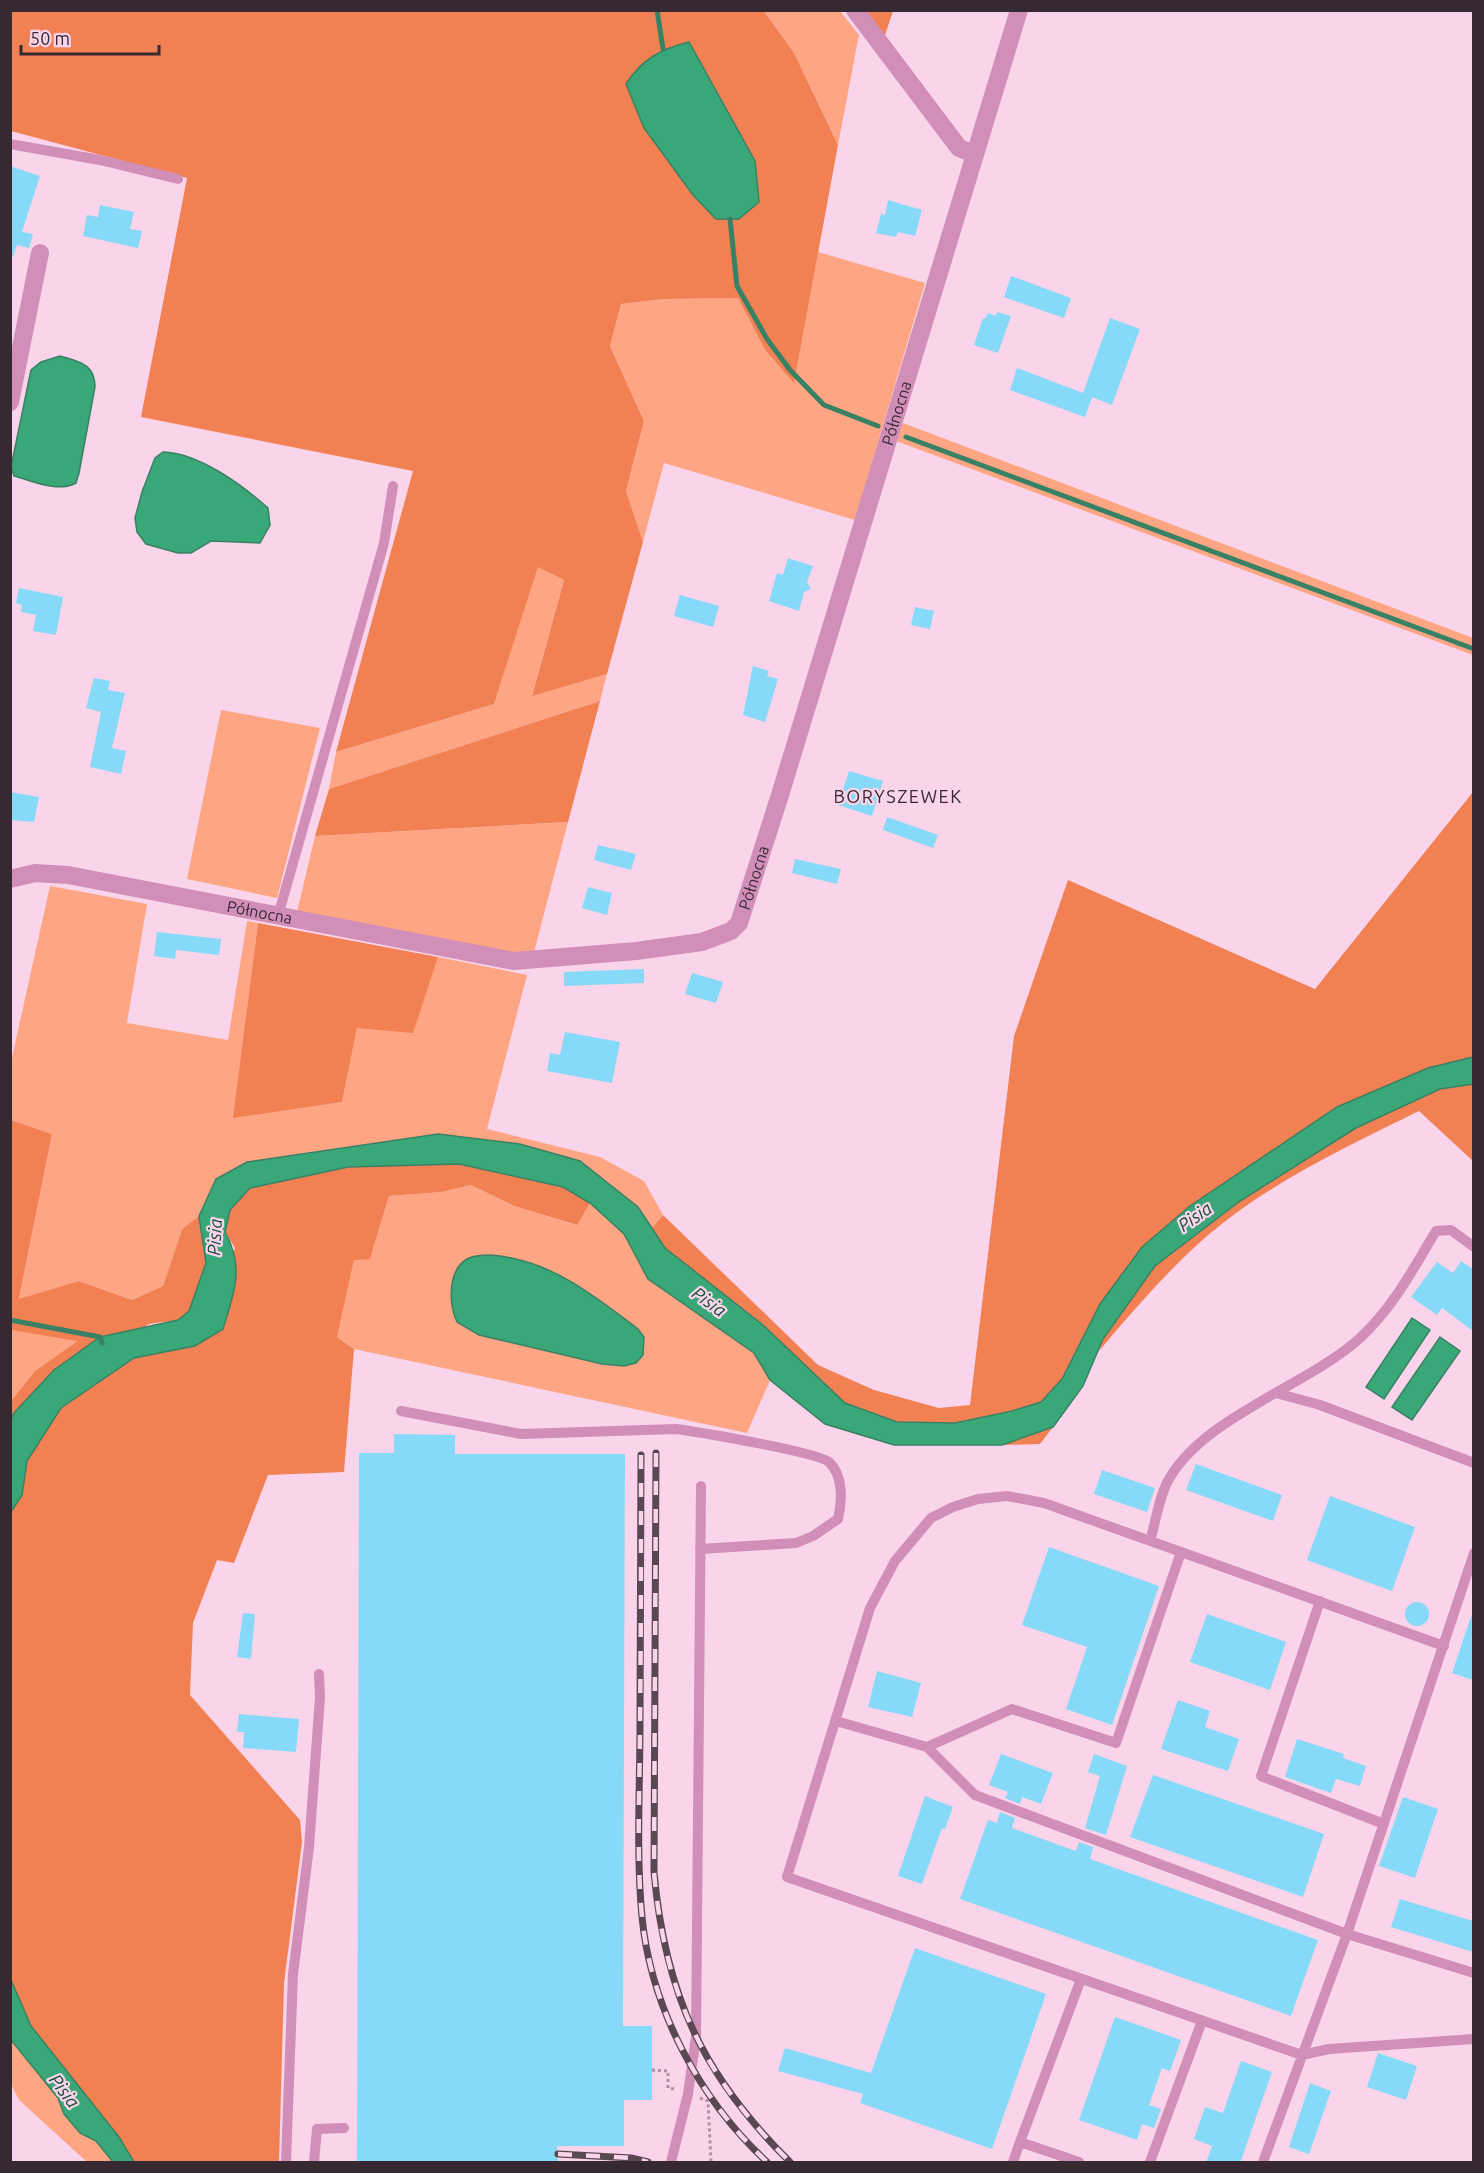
<svg xmlns="http://www.w3.org/2000/svg" width="1484" height="2173" font-family="Ubuntu,sans-serif">
	<style>
		.green { fill: #fea684 }
		.forest { fill: #f18153 }
		.water { fill: #3aa779; stroke: #398164; stroke-width: 1.5 }
		.lines { fill: none; stroke-linecap: round; stroke-linejoin: round }
		.stream { stroke: #398164; stroke-width: 5 }
		.building { fill: #86daf7 }
		.path { stroke: #ad90a1; stroke-width: 3; stroke-dasharray: 3 3; stroke-linecap: butt }
		.lane { stroke: #d18fb8; stroke-width: 10 }
		.street { stroke: #d18fb8; stroke-width: 18 }
		.rail-casing { stroke: #594752; stroke-width: 7 }
		.rail { stroke: #fad4ea; stroke-width: 4.5; stroke-dasharray: 14; stroke-linecap: butt }
		.labels { text-anchor: middle; stroke-width: 4.5; stroke-linejoin: round; paint-order: stroke }
		.street-label { font-size: 16px; fill: #372932; stroke: #fad4ea }
		.neighbourhood-label { font-size: 18px; letter-spacing: 1.5px; fill: #372932; stroke: #fad4ea }
		.water-label { font-size: 18px; font-style: italic; fill: #114c34; stroke: #fad4ea }
	</style>
	<rect width="100%" height="100%" fill="#fad4ea"/>
	<path class="green" d="M764,11H840L859,35L838,145L794,53Z
		M818,252L925,283L855,520L664,463L643,542L626,491L644,421L610,346L621,304L664,299L738,298L765,350L794,382Z
		M903,423L1473,638V655L896,441Z
		M538,566L564,580L532,695L607,674L600,701L329,789L336,752L494,704Z
		M221,710L320,728L277,898L187,879Z
		M568,822L533,956L297,912L315,836Z
		M50,886L147,904L127,1023L228,1040L247,921L258,923L234,1117L342,1102L357,1027L412,1032L438,957L527,975L487,1129L600,1157L644,1181L663,1215L652,1228L638,1207L520,1144L437,1134L247,1162L216,1179L199,1216L182,1229L163,1286L132,1300L79,1281L19,1300L52,1134L11,1120V1062Z
		M471,1185L514,1206L576,1225L590,1203L624,1234L648,1279L754,1353L771,1378L747,1433L354,1349L337,1337L354,1259H370L389,1196L442,1192Z
		M11,1330L78,1340L35,1371L11,1401Z
		M10,2040L58,2098L64,2114L80,2133L96,2141L113,2162H87L19,2100L11,2084Z"/>
	<path class="forest" d="M10,11H764L794,53L838,145L794,383L765,350L738,298L664,299L621,304L610,346L644,421L626,491L643,542L607,674L532,696L564,580L538,567L494,704L336,752L413,471L141,417L187,178L11,131Z
		M866,11H893L885,35Z
		M600,701L568,822L315,836L329,789Z
		M1473,792V1057L1428,1068L1337,1107L1190,1206L1142,1247L1100,1304L1062,1379L1041,1402L1012,1411L955,1423L897,1422L845,1403L763,1325L665,1248L652,1228L663,1215L818,1365L874,1390L939,1408L970,1405L1014,1036L1068,880L1315,989Z
		M258,923L438,957L413,1033L357,1028L342,1102L233,1118Z
		M1473,1084V1161L1419,1111C1342,1149 1262,1186 1198,1244C1162,1277 1130,1314 1099,1351L1103,1339L1155,1266L1240,1201L1356,1128L1440,1089Z
		M11,1120L52,1134L19,1299L79,1281L132,1300L163,1286L182,1229L199,1216L206,1263L189,1311L178,1320L149,1324L14,1413L11,1422V1401L35,1371L77,1341L11,1330Z
		M459,1164L563,1187L590,1203L577,1225L514,1206L471,1185L442,1192L389,1196L370,1259L354,1260L337,1337L354,1349L344,1472L268,1475L234,1563L217,1560L193,1623L190,1695L300,1820L302,1842L284,1983L279,2162H134L119,2137L31,2026L11,1980L10,1512L22,1495L27,1461L61,1408L134,1358L195,1346L235,1248L225,1232L230,1210L250,1188L348,1167Z
		M1053,1427L1040,1444L1002,1445Z"/>
	<path class="water" d="M689,42L755,161L759,202L739,219H716L693,195L644,128L626,84C642,59 661,49 689,42Z
		M60,356C80,362 95,364 95,387L79,473L76,483C58,493 33,481 14,476L11,467L31,370L41,362Z
		M163,452C199,453 242,485 268,508L270,525L260,543L211,541L191,553H178L146,544L137,532L135,518L142,492L155,458Z
		M1473,1057V1084L1440,1089L1356,1128L1240,1201L1155,1266L1103,1339L1083,1386L1053,1427L1002,1445H894L825,1424L770,1380L754,1353L648,1279L624,1234L590,1203L563,1187L459,1164L348,1167L250,1188L230,1210L225,1232C245,1268 234,1292 223,1329L195,1346L134,1358L61,1408L27,1461L22,1495L11,1512L10,1422L14,1413L54,1370L100,1337L178,1320L189,1311L206,1263L199,1216L216,1179L247,1162L438,1134L520,1144L580,1161L638,1207L665,1248L763,1325L845,1403L897,1422L955,1423L1012,1411L1041,1402L1062,1379L1100,1304L1142,1247L1190,1206L1337,1107L1428,1068Z
		M491,1255C550,1260 592,1294 638,1329L644,1337L643,1355L636,1363L624,1366L602,1364L479,1335L457,1322C449,1305 447,1271 467,1259C474,1255 483,1255 491,1255Z
		M1412,1318L1430,1330L1384,1399L1366,1387Z
		M1440,1337L1460,1351L1412,1420L1392,1407Z
		M11,1980L31,2026L119,2137L134,2162H113L96,2141L80,2133L64,2114L58,2098L11,2040Z"/>
	<g class="lines">
		<path class="stream" d="M657,10L663,49
			M730,219L737,286L767,339L790,370L824,405L878,426
			M906,437L1474,649
			M10,1320L100,1337L102,1343"/>
	</g>
	<path class="building" d="M10,166L40,176L22,232L33,234L29,248L17,245L13,257L10,256Z
		M888,200L922,210L915,236L898,232L896,237L876,233L881,214L885,215Z
		M100,205L134,212L130,229L142,231L138,248L83,236L87,215L98,217Z
		M1011,276L1071,298L1064,318L1004,297Z
		M997,312L1011,316L998,353L974,345L983,318L985,319L988,313L996,316Z
		M1110,318L1140,329L1112,405L1092,397L1085,417L1010,390L1017,368L1083,393Z
		M788,558L813,566L807,582L811,589L804,592L799,611L769,601L777,573L783,575Z
		M19,588L63,597L56,635L33,631L36,615L21,612L22,605L16,603Z
		M680,595L719,606L713,627L674,616Z
		M915,607L934,611L930,629L911,625Z
		M753,666L769,671L767,676L778,679L765,722L743,715Z
		M94,678L110,681L108,690L125,693L112,748L126,751L121,774L90,767L101,712L86,708Z
		M849,771L883,781L872,816L838,805Z
		M10,792L39,797L34,822L10,820Z
		M887,817L938,835L933,848L883,830Z
		M598,845L636,854L631,870L594,860Z
		M795,859L841,869L837,884L792,873Z
		M588,887L612,893L607,915L582,908Z
		M157,932L221,939L219,955L176,950L175,959L154,956Z
		M644,969V983L564,986V972Z
		M692,973L723,982L716,1003L685,994Z
		M565,1032L620,1042L612,1083L547,1071L550,1053L560,1055Z
		M1461,1261L1473,1269V1331L1442,1308L1437,1315L1411,1297L1437,1262L1453,1273Z
		M394,1434L455,1435V1454H625L623,2026H652V2100H624V2146H557L558,2163H357L359,1453H394Z
		M1196,1464L1282,1495L1273,1521L1186,1490Z
		M1102,1470L1155,1488L1147,1512L1094,1494Z
		M1330,1496L1415,1527L1392,1591L1307,1560Z
		M1049,1547L1159,1586L1112,1725L1066,1709L1087,1647L1022,1625Z
		M1405 1614a12 12 0 1 1 24 0a12 12 0 1 1-24 0Z
		M243,1613L255,1614L251,1659L237,1657Z
		M1207,1614L1286,1642L1270,1690L1190,1662Z
		M1471,1616L1473,1617V1680L1452,1673Z
		M877,1671L921,1683L912,1717L868,1707Z
		M1178,1700L1210,1711L1205,1727L1239,1739L1228,1771L1161,1749Z
		M239,1714L299,1719L296,1752L243,1748L244,1732H237Z
		M1297,1739L1344,1754L1343,1758L1366,1766L1360,1786L1336,1779L1331,1793L1285,1777Z
		M1001,1754L1053,1773L1041,1804L1022,1797L1020,1804L1005,1798L1008,1792L989,1785Z
		M1094,1754L1127,1766L1106,1835L1085,1828L1100,1776L1088,1772Z
		M1153,1775L1324,1834L1303,1897L1130,1837Z
		M925,1796L953,1807L945,1829L942,1828L922,1884L898,1876Z
		M1403,1797L1438,1809L1415,1878L1379,1866Z
		M1000,1812L1015,1818L1012,1828L1076,1851L1079,1842L1093,1847L1090,1859L1318,1940L1291,2016L960,1899L988,1820L997,1823Z
		M1400,1899L1473,1921V1952L1391,1927Z
		M915,1948L1046,1994L992,2149L860,2103L863,2094L778,2071L785,2048L871,2073Z
		M1115,2017L1181,2040L1170,2071L1162,2068L1149,2105L1161,2109L1154,2128L1142,2124L1137,2140L1079,2120Z
		M1378,2053L1417,2066L1406,2100L1367,2087Z
		M1241,2061L1272,2072L1240,2163H1206L1212,2146L1194,2139L1205,2107L1223,2113Z
		M1310,2083L1331,2091L1309,2154L1289,2147Z"/>
	<g class="lines">
		<path class="path" d="M652,2070L668,2071V2088L674,2089
			M700,2098L708,2101L711,2162"/>
		<path class="lane" d="M10,144L100,160L178,179
			M278,916L384,543L393,486
			M1276,1393L1320,1405L1474,1463
			M401,1411L521,1434L676,1429C698,1432 817,1452 829,1462C844,1476 842,1502 838,1519L813,1536L796,1543L700,1549
			M1150,1541C1156,1521 1159,1496 1169,1479C1204,1417 1306,1386 1359,1339C1393,1308 1413,1269 1436,1231L1451,1230L1474,1247
			M1320,1601L1261,1776L1384,1824
			M1444,1646L1044,1503L1007,1496L978,1499L953,1507L931,1518L895,1561L870,1608L787,1877L1302,2055L1329,2049L1474,2039
			M836,1721L927,1747L975,1795L1347,1934L1474,1553
			M927,1747L1012,1709L1116,1743L1181,1552
			M1020,2142L1081,1979
			M286,2162L293,1974L309,1847L320,1697L319,1674
			M314,2162L317,2129L344,2128
			M671,2162L688,2094L696,2037L701,1486
			M1013,2162L1020,2142L1079,2162
			M1150,2162L1202,2021
			M1263,2162L1347,1934L1474,1973"/>
		<g class="street">
			<path d="M855,10L959,148L974,154"/>
			<path d="M10,402L40,253"/>
			<path id="s1" d="M10,879L35,873L68,875L514,961L636,951L702,942L731,931L739,923L780,795L1019,10"/>
		</g>
		<g class="rail-casing">
			<path id="rail" d="M656,1453L654,1872C665,1995 703,2076 790,2162
				M641,1455C641,1544 641,1633 640,1722C640,1787 636,1853 642,1917C651,2009 700,2100 767,2162
				M558,2154L631,2158L648,2162"/>
		</g>
		<use href="#rail" class="rail"/>
	</g>
	<g class="labels">
		<g class="street-label">
			<text dy="6" stroke="none"><textPath href="#s1" startOffset="1278">Północna</textPath></text>
			<text dy="6" stroke="none"><textPath href="#s1" startOffset="792">Północna</textPath></text>
			<text dy="6" stroke="none"><textPath href="#s1" startOffset="254">Północna</textPath></text>
		</g>
		<g class="neighbourhood-label">
			<text x="898" y="803">BORYSZEWEK</text>
		</g>
		<g class="water-label">
			<text transform="translate(1195 1217) rotate(-35)" y="6">Pisia</text>
			<text transform="translate(215 1237) rotate(-87)" y="6">Pisia</text>
			<text transform="translate(709 1302) rotate(36)" y="6">Pisia</text>
			<text transform="translate(64 2091) rotate(53)" y="6">Pisia</text>
		</g>
	</g>
	<rect width="1484" height="2173" fill="none" stroke="#372932" stroke-width="24"/>
	<path d="M21 45v9h138v-9" fill="none" stroke="#372932" stroke-width="3"/>
	<text x="30" y="45" font-size="18" fill="#372932" stroke="#fad4ea" stroke-width="4.5" paint-order="stroke">50 m</text>
</svg>
